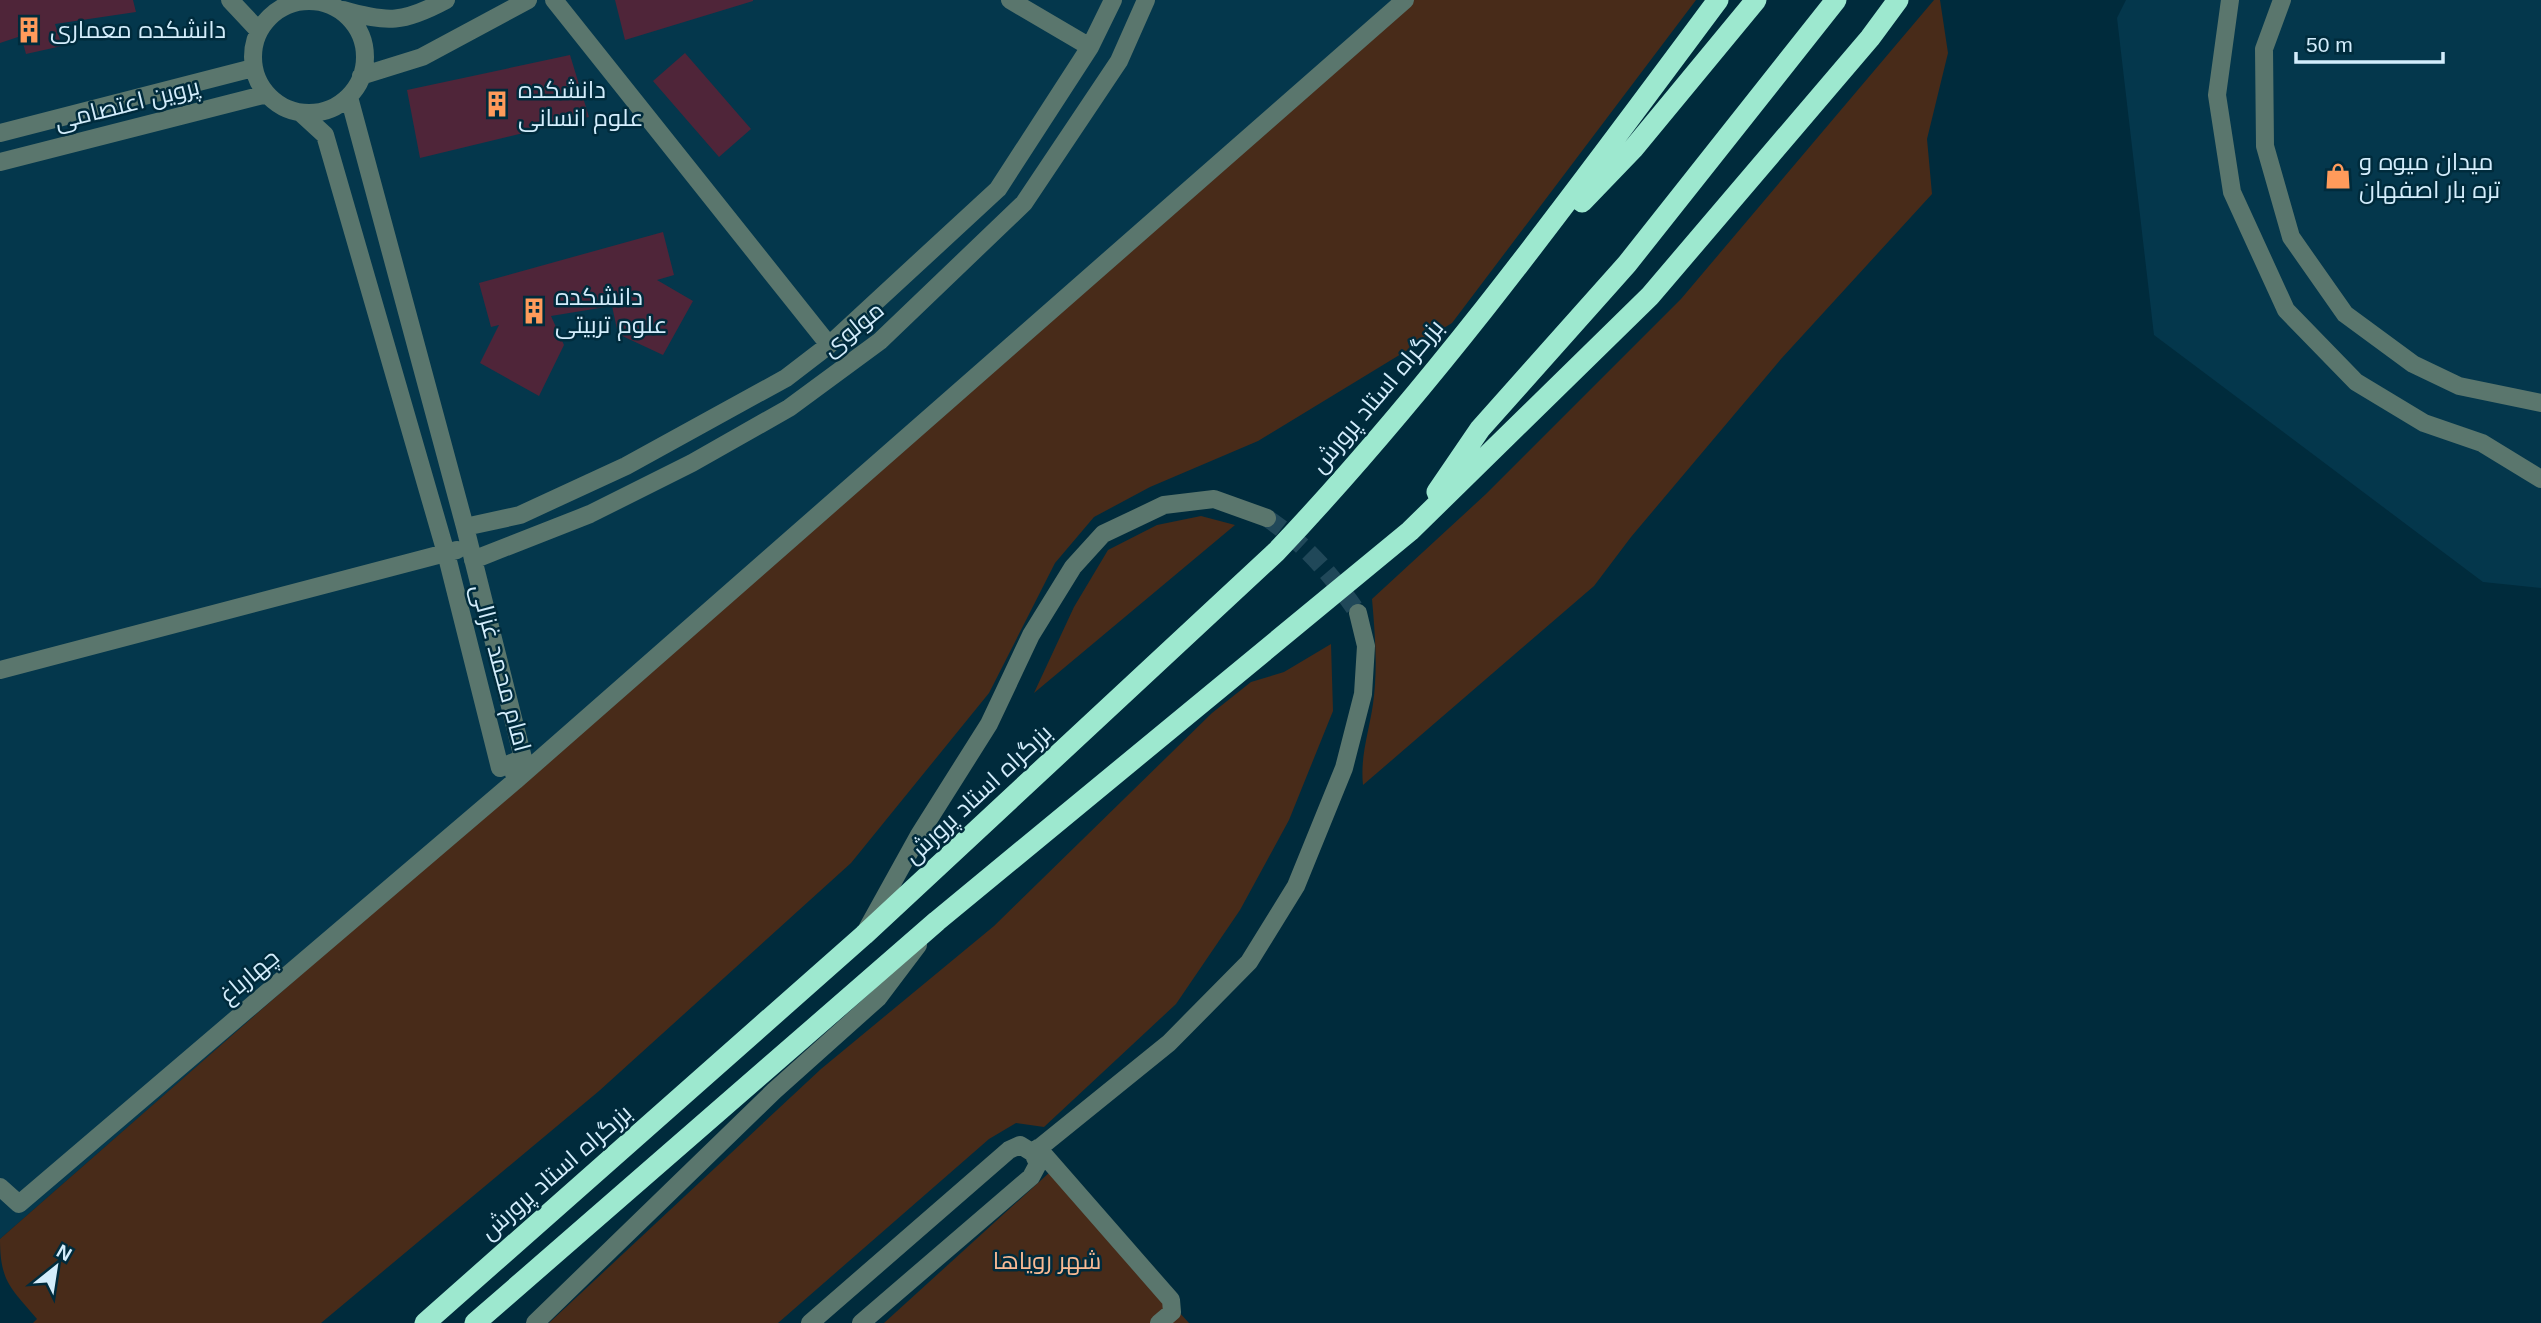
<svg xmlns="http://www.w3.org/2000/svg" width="2541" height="1323" font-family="Arial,Cairo,sans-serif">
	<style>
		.built { fill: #04374c }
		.green { fill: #482b19 }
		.building { fill: #4f2539 }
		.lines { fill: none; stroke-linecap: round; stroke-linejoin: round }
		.minor-tunnel { stroke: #204859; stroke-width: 18; stroke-dasharray: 18 9; stroke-linecap: butt }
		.minor { stroke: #5a766d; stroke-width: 18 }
		.highway { stroke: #9de8cf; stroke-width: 21 }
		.labels { text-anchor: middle; stroke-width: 5; stroke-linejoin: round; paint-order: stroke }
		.poi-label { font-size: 24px; fill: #d3edfc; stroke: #002b3c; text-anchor: start }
		.street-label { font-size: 24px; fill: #d3edfc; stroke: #002b3c }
		.park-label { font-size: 24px; fill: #f9ba94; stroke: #002b3c }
	</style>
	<rect width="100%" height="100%" fill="#002b3c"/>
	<path class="built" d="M0,0H1412L0,1239Z
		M2126,0H2541V588L2483,582L2154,335L2117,18Z"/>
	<path class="green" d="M1412,0H1696L1452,323L1258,441L1150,487L1094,517L1055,563L989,693L851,863L599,1091L321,1323H33L37,1319C11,1288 0,1282 0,1239Z
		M1934,0H1940L1948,53L1927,139L1932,194L1781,359L1631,537L1594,586L1363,785C1360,756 1369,732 1373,704C1378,669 1375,634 1372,599L1486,494L1681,299Z
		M1201,516L1235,525L1034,693L1074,607L1108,550L1157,525Z
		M1331,644L1333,711L1289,820L1240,910L1176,1004L1044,1127L1016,1123L989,1139L778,1323H549L821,1069L994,926L1212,713L1251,682L1284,672Z
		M1050,1172L1189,1323H884Z"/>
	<path class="building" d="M0,0H133L136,12L55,24L62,46L26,54L21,36L0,43Z
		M615,0H753V1L625,40Z
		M685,53L751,129L719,157L653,81Z
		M570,55L589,117L420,158L407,90Z
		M663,232L674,275L657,280L693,301L663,355L618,334L612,306L551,316L564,345L539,396L480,363L499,325L491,327L479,283Z"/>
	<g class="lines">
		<path class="minor-tunnel" d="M1267,518C1307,546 1330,573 1358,613"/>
		<path class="minor" d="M230,0L259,31
			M554,0L829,345
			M1010,0L1090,47
			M2230,0L2217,95L2232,192L2286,310L2356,382L2424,423L2482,443L2541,479
			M2282,0L2264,49L2265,146L2291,237L2345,314L2413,364L2459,386L2541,403
			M253 57a56 56 0 1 1 112 0a56 56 0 1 1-112 0Z
			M343,10C388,23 403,23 446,0
			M361,76L422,57L528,0
			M301,113L325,135L446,553L500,768L523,758L465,527L349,97
			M0,133L253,68
			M0,162L267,94
			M465,527L520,515L626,466L786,378L829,345L998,189L1090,47L1113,0
			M473,560L590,514L692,463L789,408L880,341L1024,203L1119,61L1146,0
			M0,670L457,550
			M515,781L1405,0
			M868,927L919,835L989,724L1031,635L1073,567L1103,534L1164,505L1214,499L1267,518
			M1038,1148L1171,1300L1172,1312L1159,1323
			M1033,1153L1169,1043L1249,962L1296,886L1344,768L1363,694L1366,646L1358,613
			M0,1187L19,1204L515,781L514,772
			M535,1323L774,1091L878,998L918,945
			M810,1323L1009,1150L1020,1145L1033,1153L1038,1164L1031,1177L861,1323"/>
		<path class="highway" d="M1582,202L1633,149L1756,0
			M1437,492L1480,429L1627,264L1836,0
			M425,1323L864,935L1276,552C1438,381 1577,189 1718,0
			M475,1323L937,921L1410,531L1650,296L1870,38L1898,0"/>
	</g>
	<defs>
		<g id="building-bare" transform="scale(2.1)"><path d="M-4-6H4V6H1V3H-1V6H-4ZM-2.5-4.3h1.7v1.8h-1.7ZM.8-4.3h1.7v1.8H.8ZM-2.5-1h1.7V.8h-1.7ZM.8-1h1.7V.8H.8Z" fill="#ff9b5b" stroke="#002b3c" stroke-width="2.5" paint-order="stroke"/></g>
		<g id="shop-bare" transform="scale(2.1)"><path d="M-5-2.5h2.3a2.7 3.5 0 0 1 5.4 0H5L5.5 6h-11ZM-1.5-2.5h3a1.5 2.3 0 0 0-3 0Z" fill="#ff9b5b" stroke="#002b3c" stroke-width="2.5" paint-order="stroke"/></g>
	</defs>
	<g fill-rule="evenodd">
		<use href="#building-bare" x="29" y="30"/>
		<use href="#building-bare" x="497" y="104"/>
		<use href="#shop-bare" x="2338" y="176"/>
		<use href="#building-bare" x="534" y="311"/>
	</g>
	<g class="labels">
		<g class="poi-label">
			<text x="50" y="38">دانشکده معماری</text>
			<text x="518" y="98">دانشکده<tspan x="518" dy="28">علوم انسانی</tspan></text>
			<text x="2359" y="170">میدان میوه و<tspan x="2359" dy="28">تره بار اصفهان</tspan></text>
			<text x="555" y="305">دانشکده<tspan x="555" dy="28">علوم تربیتی</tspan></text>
		</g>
		<g class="street-label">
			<text transform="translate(127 104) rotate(-14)" y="8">پروین اعتصامی</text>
			<text transform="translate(853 329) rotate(-39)" y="8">مولوی</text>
			<text transform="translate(1377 396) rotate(-50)" y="8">بزرگراه استاد پرورش</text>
			<text transform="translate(501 668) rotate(75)" y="8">امام محمد غزالی</text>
			<text transform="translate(978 794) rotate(-43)" y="8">بزرگراه استاد پرورش</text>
			<text transform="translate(249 976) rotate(-40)" y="8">چهارباغ</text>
			<text transform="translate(556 1172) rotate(-41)" y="8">بزرگراه استاد پرورش</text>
		</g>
		<g class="park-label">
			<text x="1047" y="1269">شهر رویاها</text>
		</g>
	</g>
	<g transform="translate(56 1267) rotate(30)" stroke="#002b3c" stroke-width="5" paint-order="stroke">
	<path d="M0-5L12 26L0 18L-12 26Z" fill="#d3edfc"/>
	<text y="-10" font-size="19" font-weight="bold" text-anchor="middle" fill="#d3edfc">N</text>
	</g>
	<path d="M2296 52v10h147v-10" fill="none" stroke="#d3edfc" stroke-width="3.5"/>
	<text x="2306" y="52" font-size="21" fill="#d3edfc" stroke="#002b3c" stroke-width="5" paint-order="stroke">50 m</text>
</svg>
